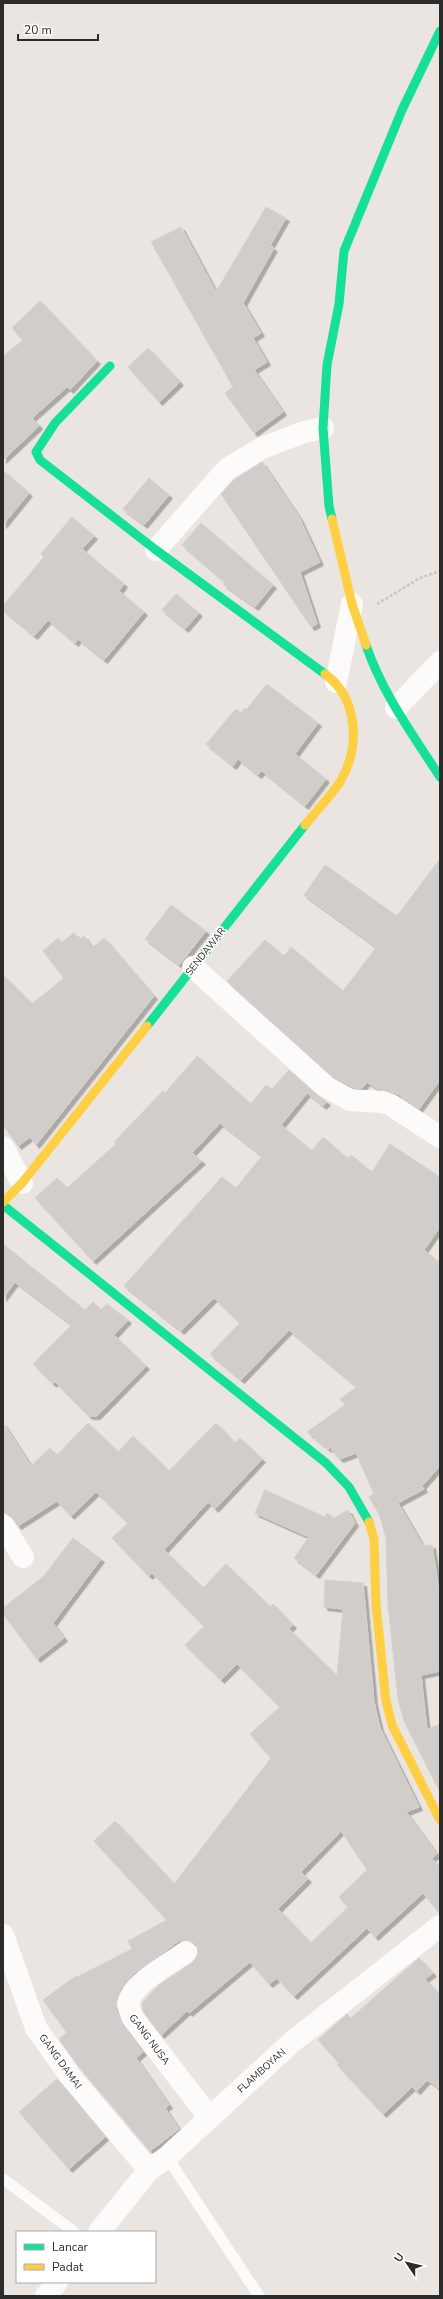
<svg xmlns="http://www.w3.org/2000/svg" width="443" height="2299" font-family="'Nunito Sans',sans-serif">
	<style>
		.building { fill: #d0cdca; stroke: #d5d1cc; fill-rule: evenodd; filter: url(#shadow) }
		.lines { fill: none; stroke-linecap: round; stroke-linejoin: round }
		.path { stroke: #c8c7c7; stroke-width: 2.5; stroke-dasharray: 3 2; stroke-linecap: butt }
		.lane { stroke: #fcfbfa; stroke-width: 11 }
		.street { stroke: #fcfbfa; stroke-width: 22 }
		.fast { stroke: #16e098; stroke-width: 9 }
		.slow { stroke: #ffcf43; stroke-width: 9 }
		.labels { text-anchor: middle; stroke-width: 3.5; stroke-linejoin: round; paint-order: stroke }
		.street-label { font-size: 10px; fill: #2b2b2b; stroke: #fff }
	</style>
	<defs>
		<filter id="shadow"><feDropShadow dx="3.5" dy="3.5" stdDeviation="0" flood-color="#0004"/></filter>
	</defs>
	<rect width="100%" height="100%" fill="#eae5e0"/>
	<path class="building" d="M266,207L286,218L270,246L274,248L243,303L261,333L253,338L267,362L254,370L283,412L254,433L225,393L233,387L151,242L181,227L216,292Z
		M40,301L97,361L70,390L67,387L32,418L39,425L38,427L3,460V356L23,340L12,328Z
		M148,348L180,382L159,402L128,367Z
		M262,462L299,517L320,562L300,572L317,624L311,627L221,494L234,480Z
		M3,470L29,493L3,525Z
		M149,478L169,495L144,525L123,509Z
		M72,517L94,536L82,549L124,584L119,591L144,612L104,660L78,639L75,643L48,620L34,636L3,610V606L44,557L41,554Z
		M201,523L273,585L255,607L223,584L225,582L182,545Z
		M176,594L199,613L185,629L162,610Z
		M267,684L318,723L295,754L326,779L305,806L262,771L258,775L238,759L233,766L206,744L236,709L241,713L245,708L247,709Z
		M440,859V1080L419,1109L398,1094L378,1089L367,1082L362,1088H354L332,1076L227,981L265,940L284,956L291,947L343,991L375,949V946L304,895L325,865L397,916Z
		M171,905L206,931L179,965L145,939Z
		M74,933L79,940L84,936L92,948L104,938L154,996L36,1145L30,1137L18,1146L3,1125V975L32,1004L64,978L43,951L58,938L62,942Z
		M197,1056L251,1104L266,1085L272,1089L289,1070L317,1095L327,1102L323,1106L307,1093L281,1125L312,1151L323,1137L348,1159L351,1155L372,1172L390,1144L440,1177V1227L424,1250L440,1263V1466L422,1486L424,1489L398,1503L423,1546L432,1545L440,1598V1671L421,1675L427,1730L440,1724V1792L404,1721L398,1699L388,1604L386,1538L380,1516L369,1497L374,1494L356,1453L340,1459L333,1452L331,1447L328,1449L307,1432L345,1405L340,1399L357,1387L289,1330L241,1380L210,1354L240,1323L214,1298L181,1331L124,1286L222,1177L236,1188L262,1156L220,1123L192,1153L202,1161L93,1261L35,1198L57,1178L67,1188L116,1144L114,1142L163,1091L165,1093Z
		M3,1244L85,1310L93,1302L101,1310L107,1304L128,1320L114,1335L146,1366L97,1416H89L55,1382L53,1384L33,1364L72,1325L15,1282L3,1298Z
		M3,1423L31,1466L50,1448L57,1455L88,1423L118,1452L133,1436L169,1471L216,1423L235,1443L240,1438L262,1459L215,1509L208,1502L164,1550L203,1588L226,1564L270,1607L273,1604L293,1625L289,1629L337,1676L343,1609L324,1607L325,1580L363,1583L374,1702L380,1728L419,1807L406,1812L437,1854L431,1859L440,1865V1914L423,1893L375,1937L367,1928L294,1996L277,1978L269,1984L250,1962L189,2013L187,2011L161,2035L143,2011L142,2003L159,1985L193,1962L198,1952L197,1945L191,1941H179L134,1973L120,1990L116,2009L122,2024L143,2052L136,2058L169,2105L165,2108L179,2129L150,2151L80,2068L59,2039L67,2033L43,2000L76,1976L77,1977L132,1949L128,1941L167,1920L94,1841L115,1821L174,1884L271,1758L250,1734L280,1707L237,1664L221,1680L185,1645L204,1626L152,1573L149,1576L112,1538L128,1523L96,1492L71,1516L57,1501L18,1526L9,1514L3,1513ZM341,1831L367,1870L339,1897L348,1907L311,1943L278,1909L308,1879L301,1872Z
		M265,1490L325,1517L327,1513L334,1518L348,1510L355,1523L316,1575L294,1558L309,1537L255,1513Z
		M73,1538L101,1559L53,1623L64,1638L37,1659L3,1614V1608L44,1576Z
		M419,1958L433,1973L425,1979L440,1995V2089L427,2080L417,2091L412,2087L383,2114L337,2065L339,2063L318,2040L347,2014L351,2018Z
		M57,2079L105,2137L69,2169L19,2112Z"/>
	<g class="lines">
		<path class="path" d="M377,604L420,578L440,571"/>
		<path class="lane" d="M167,2157L259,2296
			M3,2179L74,2232"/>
		<path class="street" d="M156,550L227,469L262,448L304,432L323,428
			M336,682L352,604
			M396,708L440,662
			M193,967L325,1086L350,1100L382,1102L391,1105L440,1137
			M3,1147L22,1183
			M3,1525L23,1557
			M3,1935L36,2028L70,2076L149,2170
			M186,1952C169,1964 130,1984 128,2005L132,2017L209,2117
			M99,2232L149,2170L167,2157L292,2042L440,1926
			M46,2296L57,2282"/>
		<path class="fast" d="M110,366L55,423L36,452L40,460L156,550L325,674
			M332,519L329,506L323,428L327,365L339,304L344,251L402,110L440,31
			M366,645C382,693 413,735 440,777
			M147,1026L305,825
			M3,1205L326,1463L349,1487L369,1522"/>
		<path class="slow" d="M332,519L352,604L366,645
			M305,825C316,811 330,797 340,782C361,747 358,698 325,674
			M3,1202L22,1183L147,1026
			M369,1522L374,1539L376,1605L386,1701L392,1725L440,1820"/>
	</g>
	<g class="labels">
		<g class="street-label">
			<text transform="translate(205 951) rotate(-52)" y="4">SENDAWAR</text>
			<text transform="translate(150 2039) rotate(53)" y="4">GANG NUSA</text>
			<text transform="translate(61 2061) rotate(54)" y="4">GANG DAMAI</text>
			<text transform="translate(261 2070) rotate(-42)" y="4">FLAMBOYAN</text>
		</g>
	</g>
	<rect width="443" height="2299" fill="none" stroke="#2b2b2b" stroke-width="8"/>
	<rect x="16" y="2231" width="140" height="52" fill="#ffffff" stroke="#aaaaaa"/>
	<rect x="24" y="2244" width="20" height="6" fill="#16e098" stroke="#aaaaaa"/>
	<text x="52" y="2251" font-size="12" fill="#2b2b2b">Lancar</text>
	<rect x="24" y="2264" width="20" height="6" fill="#ffcf43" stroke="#aaaaaa"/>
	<text x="52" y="2271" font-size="12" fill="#2b2b2b">Padat</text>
	<g transform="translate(407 2263) rotate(305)" stroke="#ffffff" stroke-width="3" paint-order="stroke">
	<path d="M0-3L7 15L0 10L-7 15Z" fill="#2b2b2b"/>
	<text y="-6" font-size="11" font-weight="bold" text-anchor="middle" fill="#2b2b2b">U</text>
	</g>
	<path d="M18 34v6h80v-6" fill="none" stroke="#2b2b2b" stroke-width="2"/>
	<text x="24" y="34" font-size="12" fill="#2b2b2b" stroke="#ffffff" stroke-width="3" paint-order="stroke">20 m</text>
</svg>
